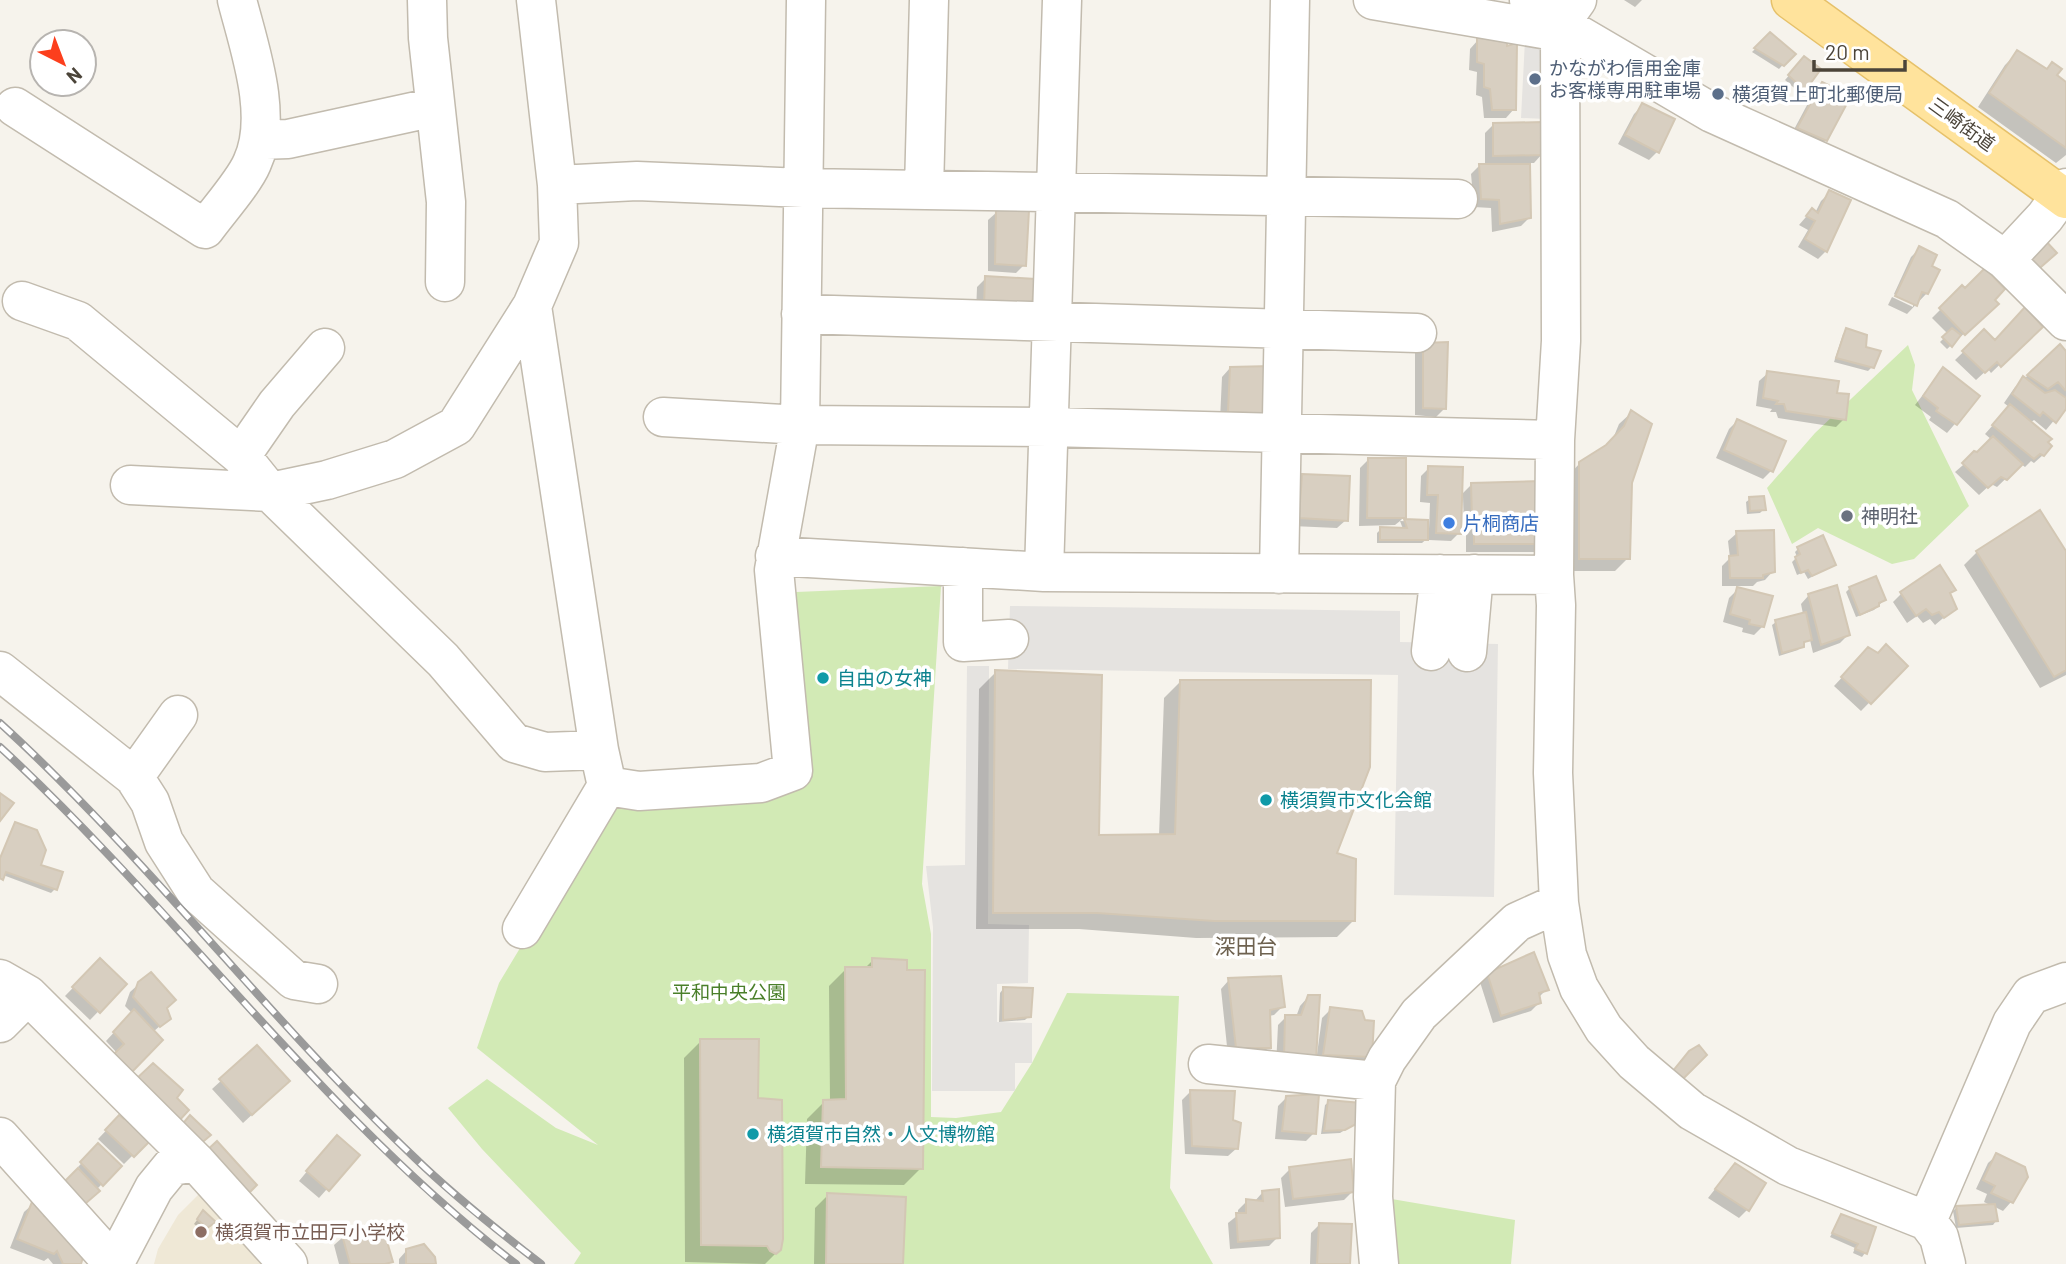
<svg xmlns="http://www.w3.org/2000/svg" width="2066" height="1264" font-family="Barlow,'Noto Sans JP',sans-serif">
	<style>
		.education { fill: #efe8d6 }
		.green { fill: #d2eab5 }
		.parking { fill: #e5e3e0 }
		.shadow { fill: #0003 }
		.building { fill: #d8cfc1; stroke: #d3c7b4; stroke-width: 2 }
		.lines { fill: none; stroke-linecap: round; stroke-linejoin: round }
		.minor-casing { stroke: #c2bbae; stroke-width: 41 }
		.major-casing { stroke: #e6c16a; stroke-width: 41 }
		.minor { stroke: #fff; stroke-width: 38 }
		.major { stroke: #ffe39c; stroke-width: 38 }
		.rail-casing { stroke: #9a9a9a; stroke-width: 8 }
		.rail { stroke: #fff; stroke-width: 5; stroke-dasharray: 16; stroke-linecap: butt }
		.service-dot { fill: #5c6f8a; stroke: #fff; stroke-width: 2.5 }
		.worship-dot { fill: #6b7280; stroke: #fff; stroke-width: 2.5 }
		.shop-dot { fill: #3f7fe0; stroke: #fff; stroke-width: 2.5 }
		.culture-dot { fill: #0f9aa8; stroke: #fff; stroke-width: 2.5 }
		.education-dot { fill: #8d6e63; stroke: #fff; stroke-width: 2.5 }
		.labels { text-anchor: middle; stroke-width: 7; stroke-linejoin: round; paint-order: stroke }
		.service-label { font-size: 19px; fill: #4e5e75; stroke: #fff; text-anchor: start }
		.street-label { font-size: 19px; fill: #4b4439; stroke: #fff }
		.worship-label { font-size: 19px; fill: #5b616d; stroke: #fff; text-anchor: start }
		.shop-label { font-size: 19px; fill: #366cbe; stroke: #fff; text-anchor: start }
		.culture-label { font-size: 19px; fill: #0d838f; stroke: #fff; text-anchor: start }
		.park-label { font-size: 19px; fill: #4a7f2a; stroke: #fff }
		.education-label { font-size: 19px; fill: #785e54; stroke: #fff; text-anchor: start }
		.neighbourhood-label { font-size: 21px; fill: #6e6250; stroke: #fff }
	</style>
	<rect width="100%" height="100%" fill="#f6f3ec"/>
	<path class="education" d="M200,1193L261,1264H154L158,1249L178,1215Z"/>
	<path class="green" d="M1908,345L1915,365L1912,390L1969,506L1914,559L1892,564L1818,528L1792,544L1767,488L1815,433Z
		M941,586L922,884L931,934V1117L956,1118L1001,1112L1032,1063L1067,993L1179,996L1170,1188L1213,1264H574L581,1253L482,1149L448,1108L487,1079L556,1128L598,1145L477,1048L499,983L616,789L792,771L772,593Z
		M1380,1197L1515,1220L1511,1264H1384Z"/>
	<path class="parking" d="M1525,40L1550,41L1546,119L1521,118Z
		M1010,606L1400,611V642L1498,644L1494,897L1394,895L1398,675L1008,669Z
		M967,666H989L988,924L1029,925L1028,983L997,984V1022L1032,1023V1063H1015V1091H932L933,927L926,866L965,865Z"/>
	<path class="shadow" d="M1624,0H1642L1635,7Z
		M1770,34L1793,54L1779,69L1752,52Z
		M1478,40L1514,109L1506,118H1484L1482,97L1476,95L1477,72L1469,70L1470,49Z
		M2018,52L2046,70L2052,64L2055,76L2066,84V155L2056,163L1978,107L2005,65Z
		M1804,58L1819,70L1800,93L1785,80Z
		M1822,84L1826,140L1817,148L1790,137L1814,92Z
		M1643,105L1657,152L1649,160L1618,144L1634,114Z
		M1493,125L1542,154L1534,163H1528L1529,218L1521,226L1492,232L1491,208L1474,207L1471,174L1479,166H1485V133Z
		M1830,192L1826,251L1818,259L1798,247L1808,230L1799,225L1812,210L1815,213L1821,201Z
		M997,212L1024,265L1016,273L988,271V220Z
		M1919,249L1930,267L1927,293L1907,314L1888,305L1892,297L1913,307V303L1894,294L1911,257Z
		M986,278L1033,281L976,313L977,287Z
		M1962,288L1993,300L1988,312L1947,349L1940,342L1948,334L1932,318Z
		M2040,326L1991,373L1988,369L1976,380L1955,360L1984,332L1995,342Z
		M1847,330L1864,348L1872,367L1868,371L1834,362L1843,334Z
		M1424,344L1445,408L1436,417L1415,415V353Z
		M2060,346L2066,354V406L2046,430L2034,420L2030,423L2043,455L2034,463L2031,461L2025,467L2021,464L1997,487L1991,484L1979,495L1955,472L1992,440L1985,434L2009,407L2004,403L2015,387Z
		M1230,368L1268,413L1220,420L1222,377Z
		M1943,369L1978,397L1947,433L1929,420L1931,417L1915,405Z
		M1768,373L1835,394L1844,419L1836,427L1778,418L1776,412H1770L1772,409L1756,406L1759,381Z
		M1632,412L1628,558L1615,571H1567V477L1580,463L1612,441L1619,424Z
		M1737,421L1771,471L1763,479L1716,458L1729,429Z
		M1368,460L1404,517L1400,521L1426,522V529H1429L1430,503L1420,502L1421,476L1429,468L1460,496L1472,484L1540,518L1532,525H1543L1535,552H1466V534L1473,528H1464L1463,497H1460L1459,533L1451,541L1429,540V537L1422,543H1377V533L1381,529H1403L1400,521L1395,525L1359,526L1360,468Z
		M1302,475L1346,520L1337,528L1292,526L1294,484Z
		M1750,499L1764,509L1760,513L1747,514L1746,502Z
		M1737,533L1773,571L1765,580L1757,582L1753,586H1722V566L1730,558L1728,541Z
		M1799,548L1834,564L1808,579L1804,572L1797,575L1792,562L1797,557L1795,552Z
		M1977,552L2066,554V675L2040,688L1964,565Z
		M1850,588L1884,600L1874,610L1856,617L1846,592Z
		M1738,589L1763,626L1754,635L1742,632L1743,628L1723,622L1729,598Z
		M1954,590L1949,595L1955,608L1935,625L1930,619L1923,623L1917,616L1907,623L1893,602L1901,594Z
		M1809,595L1848,635L1840,643L1813,653L1810,640L1802,644L1798,650L1779,656L1772,625L1776,622L1803,614L1801,604Z
		M1860,658L1905,666L1861,711L1834,686Z
		M996,672L1097,837L1159,836L1164,698L1181,681L1334,855L1354,920L1337,937L1196,938L1079,929H976L979,689Z
		M15,824L39,866L55,889L51,893L3,875L0,880V859L12,828Z
		M100,960L125,984L90,1020L65,996Z
		M873,960L921,1168L904,1185L805,1184L807,1119L824,1102L830,1101L829,986L846,969H864Z
		M1488,974L1547,989L1538,998L1539,1003L1531,1011L1493,1023L1480,982Z
		M1229,980L1283,1006L1274,1015L1268,1016L1269,1047L1260,1056H1228L1221,989Z
		M140,983L165,1008L169,1018L153,1032L117,1053L106,1041L132,1013L125,1006L130,992Z
		M1003,989L1029,1016L1025,1020L999,1022L1000,993Z
		M1308,997L1314,1054H1317L1322,1018L1331,1009L1371,1056L1362,1065L1316,1063L1317,1055L1305,1066H1276L1278,1025L1286,1017H1296L1300,1006Z
		M701,1041L756,1099L780,1249L765,1264L685,1262L684,1058Z
		M257,1048L279,1090L243,1123L212,1089Z
		M1191,1091L1231,1122L1237,1148L1228,1156L1185,1154L1182,1100Z
		M1287,1097L1314,1133L1306,1141L1275,1139L1278,1106Z
		M1329,1102L1359,1121L1340,1133L1321,1134L1325,1105Z
		M119,1117L153,1135L124,1164L98,1139Z
		M98,1146L120,1166L96,1190L55,1194L80,1169L78,1167Z
		M328,1146L357,1155L319,1198L299,1181Z
		M1997,1155L2026,1177L2011,1202L2003,1211L1993,1206L1996,1221L1993,1225L1956,1228L1953,1211L1957,1207L1992,1206L1984,1202L1987,1194L1976,1189L1988,1163Z
		M1290,1169L1353,1191L1344,1200L1285,1207L1281,1178Z
		M1727,1174L1747,1210L1739,1218L1708,1198Z
		M1262,1193L1278,1237L1269,1246L1230,1249L1228,1223L1238,1215V1210L1247,1201L1254,1202Z
		M828,1195L901,1264H814L815,1208Z
		M33,1204L42,1217L79,1264H53L48,1258L44,1261L10,1248L24,1212Z
		M200,1216L210,1226L203,1231L194,1224Z
		M1841,1216L1865,1253L1862,1257L1853,1253L1855,1248L1830,1237Z
		M1319,1225L1349,1264H1310L1311,1233Z
		M381,1226L391,1261L388,1264H339L334,1245L343,1237Z
		M407,1250L435,1264H399V1259Z"/>
	<path class="building" d="M1770,32L1796,54L1784,66L1754,48Z
		M1507,37V46L1517,43L1516,110H1492L1490,89L1484,87V64L1477,62V38Z
		M2017,50L2047,69L2052,62L2062,69L2057,75L2066,82V148L1989,93Z
		M1804,56L1821,69L1805,91L1788,75Z
		M1822,82L1851,96L1827,141L1797,128Z
		M1642,103L1675,119L1659,153L1625,135Z
		M1543,122L1544,155L1493,156V123Z
		M1479,164H1530L1531,218L1500,224L1499,200L1481,199Z
		M1829,190L1851,200L1827,252L1805,239L1815,221L1806,216L1812,208L1818,213Z
		M996,210H1029L1026,266L995,264Z
		M2043,238L2057,253L2034,273L2020,258Z
		M1919,246L1937,255L1932,266L1940,270L1928,294L1922,292L1917,306L1895,296Z
		M1985,268L2005,289L1995,300L1999,304L1965,335L1939,308L1962,285L1965,288Z
		M985,276L1035,279L1031,311L984,306Z
		M2025,307L2043,327L2001,367L1997,362L1985,373L1962,351L1984,329L1995,340Z
		M1846,328L1867,335L1866,347L1881,351L1874,368L1836,358Z
		M1952,328L1961,335L1952,347L1942,337Z
		M1448,342L1446,409L1423,408V343Z
		M2060,344L2066,351V389L2065,390L2058,382L2048,389L2027,375Z
		M1272,366L1269,414L1228,412L1230,367Z
		M1943,367L1980,396L1957,425L1936,411L1938,408L1923,396Z
		M1767,371L1839,381L1837,393L1849,394L1846,420L1786,411L1784,404H1776L1778,401L1763,398Z
		M2023,376L2045,393L2055,390L2066,398V409L2056,423L2043,412L2040,416L2012,394Z
		M2010,404L2052,439L2048,442L2052,446L2044,456L2040,454L2034,459L1992,425Z
		M1631,410L1652,424L1632,483L1630,559H1579V462L1606,445L1624,426Z
		M1737,419L1786,441L1773,472L1724,450Z
		M1993,436L2023,464L2007,480L2001,477L1988,488L1962,463L1974,451L1977,452Z
		M1368,458H1406V518H1367Z
		M1428,466L1463,467L1461,534L1436,533L1438,495H1427Z
		M1302,474L1350,476L1348,521L1299,518Z
		M1541,481L1542,518L1472,520L1471,483Z
		M1764,496L1766,510L1750,511L1749,497Z
		M2040,510L2066,551V670L2054,677L1976,551Z
		M1404,519L1428,520V540H1380V527L1407,528Z
		M1474,524H1545V544H1474Z
		M1774,530L1775,572L1763,575V578H1730L1729,556L1738,555L1736,531Z
		M1823,535L1836,565L1812,576L1808,570L1801,573L1795,557L1800,554L1797,547Z
		M1940,565L1956,590L1950,593L1957,609L1944,618L1939,612L1932,615L1926,609L1916,616L1900,592Z
		M1876,576L1886,600L1879,603V606L1860,615L1849,587Z
		M1837,585L1850,635L1821,645L1808,594Z
		M1737,587L1773,596L1764,627L1749,624L1750,620L1730,614Z
		M1806,612L1812,640L1804,642V647L1782,653L1775,620Z
		M1886,644L1908,666L1871,704L1841,677L1868,647L1878,653Z
		M995,670L1102,675L1099,835L1175,834L1180,680H1371L1370,767L1337,853L1356,859L1355,921H1214L1097,913H993Z
		M0,793L14,803L0,821Z
		M15,822L37,830L46,850L41,865L63,872L57,890L6,872L3,880L0,878V858Z
		M1534,952L1549,990L1539,993L1541,1003L1501,1016L1487,973Z
		M100,958L127,984L100,1013L72,987Z
		M872,958L907,960V970H925L923,1169L821,1167L823,1100L846,1099L845,967H872Z
		M151,972L176,1000L167,1008L171,1019L160,1027L133,997L138,982Z
		M1281,976L1285,1007L1270,1010L1271,1048H1236L1228,978Z
		M1003,987L1033,988L1031,1017L1003,1020Z
		M1308,995H1320L1316,1059L1284,1058L1285,1015H1301Z
		M1330,1007L1362,1011L1365,1020L1374,1021L1372,1057L1323,1055Z
		M134,1009L163,1040L131,1073L113,1055L124,1044L113,1032Z
		M700,1039H759L758,1098L782,1100L783,1239L781,1250L776,1254L770,1251L767,1246L701,1245Z
		M257,1045L290,1081L252,1115L219,1079Z
		M1699,1045L1707,1055L1682,1080L1672,1072L1689,1051Z
		M153,1063L183,1090L177,1098L189,1110L177,1123L134,1081Z
		M1190,1090L1235,1091L1233,1120L1241,1123L1238,1149L1192,1146Z
		M1319,1094L1316,1134L1282,1131L1286,1096Z
		M1328,1100L1361,1103L1360,1122L1345,1130L1324,1131Z
		M133,1110L156,1135L134,1157L105,1130L119,1115L124,1119Z
		M190,1115L211,1135L198,1146L180,1127Z
		M337,1135L360,1155L329,1191L306,1171Z
		M217,1141L257,1185L246,1196L204,1153Z
		M98,1143L122,1166L103,1186L80,1162Z
		M1996,1153L2025,1167L2028,1177L2013,1203L1991,1193L1995,1186L1983,1180Z
		M1351,1159L1354,1192L1293,1199L1289,1167Z
		M1735,1163L1766,1183L1749,1211L1715,1189Z
		M78,1168L100,1191L78,1210L57,1189Z
		M1279,1189L1280,1238L1238,1242L1236,1213H1246V1199L1263,1201L1262,1191Z
		M827,1193L906,1197L903,1264H826Z
		M32,1202L46,1206L44,1216L62,1224L85,1250L81,1264H63L57,1251L54,1254L17,1239Z
		M1995,1204L1998,1221L1959,1225L1956,1206Z
		M203,1210L216,1222L207,1228L197,1219Z
		M1841,1214L1876,1227L1867,1254L1855,1249L1858,1244L1832,1233Z
		M1319,1223L1352,1224L1350,1264H1317Z
		M382,1224L393,1262L385,1264H350L342,1235Z
		M424,1244L435,1257L436,1264H406V1249Z"/>
	<g class="lines">
		<g class="minor-casing">
			<path id="minor" d="M427,0L428,38L446,202L445,282
				M1373,0L1560,32
				M1529,0L1560,24L1712,113L1947,219L2005,260L2066,321
				M1577,0L1560,24V32L1561,341L1555,440L1554,575L1556,605L1553,773L1559,903L1567,955L1579,988L1604,1029L1634,1062L1692,1111L1788,1166L1927,1221L1939,1237L1946,1264
				M15,107L205,229C218,211 244,182 252,163C274,116 249,47 237,0
				M259,140L288,139L435,107
				M557,185L637,181L803,188L1458,199
				M924,190L929,0
				M2005,260L2045,217L2066,188
				M22,301L78,321L241,456L270,492L443,660L514,743L545,752L599,750
				M801,314L1417,333
				M663,417L800,425L1049,427L1555,440
				M241,456L277,404L325,348
				M130,485L270,492L327,480L395,459L456,426L532,306L559,243L557,185L536,0
				M775,556L1044,572L1554,575
				M963,567V642L1009,639
				M1044,572L1062,0
				M1279,574L1290,0
				M1431,651L1440,574
				M1467,652L1474,574
				M0,671L134,777L150,802L164,842L196,892L294,980L318,984
				M134,777L178,715
				M607,786L639,791L761,783L793,771L774,570L800,425L806,0
				M522,929L607,786L599,750L532,306
				M0,979L28,995L196,1162L288,1264
				M0,1023L28,995
				M1208,1064L1376,1081
				M0,1137L114,1264L154,1188L172,1166L196,1162
				M1927,1221L2012,1023L2031,995L2066,982
				M1379,1264L1373,1197L1376,1081L1387,1059L1419,1014L1517,922L1559,903"/>
		</g>
		<g class="major-casing">
			<path id="major" d="M1791,0L2066,199"/>
		</g>
		<use href="#minor" class="minor"/>
		<use href="#major" class="major"/>
		<g class="rail-casing">
			<path id="rail" d="M0,723C148,858 269,1020 415,1158C454,1196 497,1230 541,1264
				M0,747C179,912 322,1115 516,1264"/>
		</g>
		<use href="#rail" class="rail"/>
	</g>
	<g class="service-dot">
		<circle cx="1535" cy="79" r="7"/>
		<circle cx="1718" cy="94" r="7"/>
	</g>
	<circle class="worship-dot" cx="1847" cy="516" r="7"/>
	<circle class="shop-dot" cx="1449" cy="523" r="7"/>
	<g class="culture-dot">
		<circle cx="823" cy="678" r="7"/>
		<circle cx="1266" cy="800" r="7"/>
		<circle cx="753" cy="1134" r="7"/>
	</g>
	<circle class="education-dot" cx="201" cy="1232" r="7"/>
	<g class="labels">
		<g class="service-label">
			<text x="1549" y="75">かながわ信用金庫<tspan x="1549" dy="22">お客様専用駐車場</tspan></text>
			<text x="1732" y="101">横須賀上町北郵便局</text>
		</g>
		<g class="street-label">
			<text transform="translate(1962 124) rotate(36)" y="7">三崎街道</text>
		</g>
		<g class="worship-label">
			<text x="1861" y="523">神明社</text>
		</g>
		<g class="shop-label">
			<text x="1463" y="530">片桐商店</text>
		</g>
		<g class="culture-label">
			<text x="837" y="685">自由の女神</text>
			<text x="1280" y="807">横須賀市文化会館</text>
			<text x="767" y="1141">横須賀市自然・人文博物館</text>
		</g>
		<g class="park-label">
			<text x="729" y="999">平和中央公園</text>
		</g>
		<g class="education-label">
			<text x="215" y="1239">横須賀市立田戸小学校</text>
		</g>
		<g class="neighbourhood-label">
			<text x="1246" y="954">深田台</text>
		</g>
	</g>
	<g transform="translate(63 63) rotate(138)"><circle r="33" fill="#ffffff" stroke="#b7b4b0" stroke-width="2"/>
	<path d="M0-5L12 26L0 18L-12 26Z" fill="#fc3f1d"/>
	<text y="-10" font-size="19" font-weight="bold" text-anchor="middle" fill="#4b4439">N</text>
	</g>
	<path d="M1814 60v10h91v-10" fill="none" stroke="#4b4439" stroke-width="3.5"/>
	<text x="1825" y="60" font-size="21" fill="#4b4439" stroke="#ffffff" stroke-width="5" paint-order="stroke">20 m</text>
</svg>
